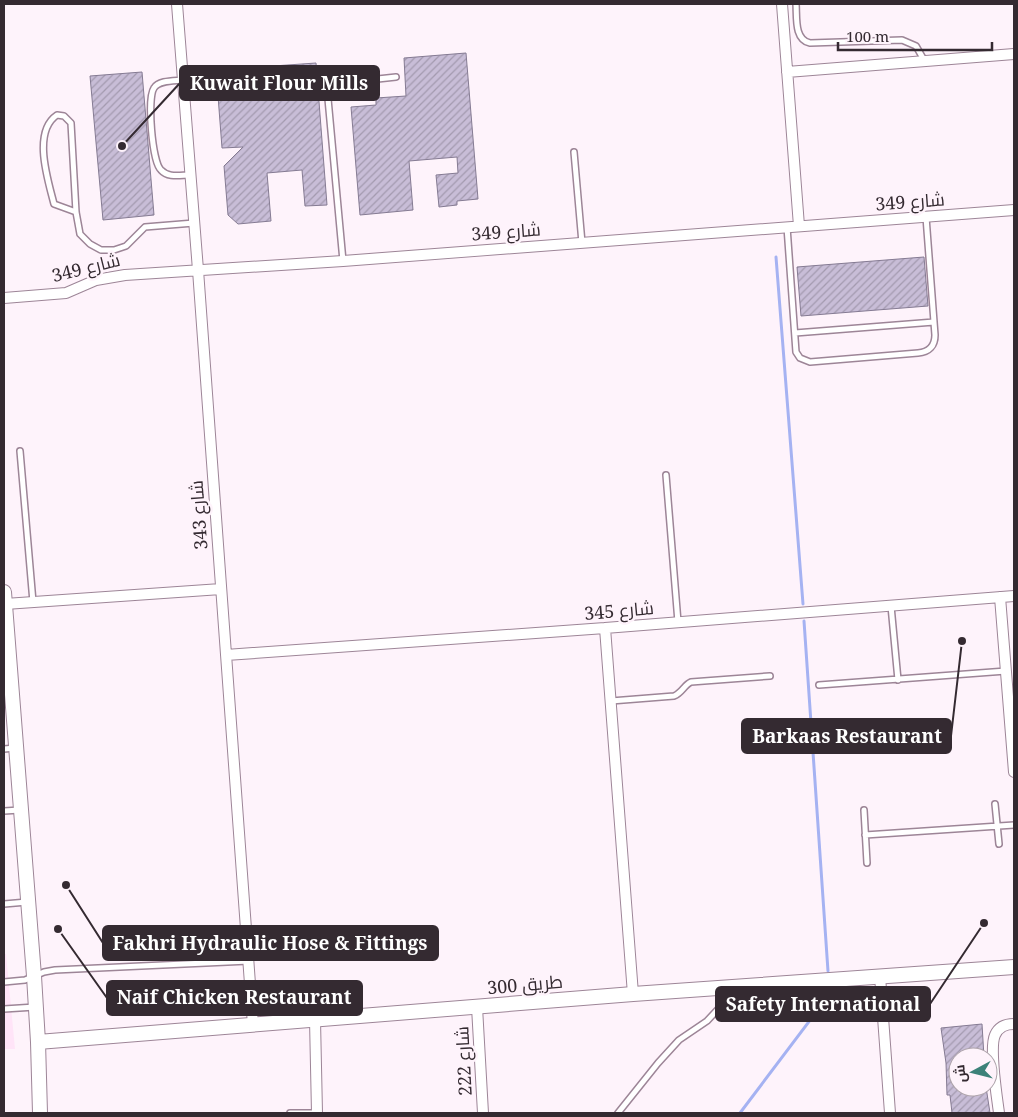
<svg xmlns="http://www.w3.org/2000/svg" width="1018" height="1117" font-family="'Noto Serif',Cairo,serif">
	<style>
		.built { fill: #ffe4f8 }
		.lines { fill: none; stroke-linecap: round; stroke-linejoin: round }
		.stream { stroke: #a5b2f2; stroke-width: 3 }
		.building { fill: url(#building-hatch); stroke: #857b93 }
		.service-casing { stroke: #9d8597; stroke-width: 8 }
		.minor-casing { stroke: #9d8597; stroke-width: 12 }
		.secondary-casing { stroke: #9d8597; stroke-width: 16 }
		.service { stroke: #fff; stroke-width: 5 }
		.minor { stroke: #fff; stroke-width: 10 }
		.secondary { stroke: #fff; stroke-width: 14 }
		.labels { text-anchor: middle; stroke-width: 5; stroke-linejoin: round; paint-order: stroke }
		.street-label { font-size: 18px; fill: #342a31; stroke: #fef3fb }
		.leader { fill: none; stroke: #342a31; stroke-width: 2 }
		.callout-dot { fill: #342a31; stroke: #fef3fb; stroke-width: 2 }
		.callout { fill: #342a31; stroke: #342a31; stroke-width: 2 }
		.callout-label { font-size: 19px; text-anchor: middle; font-weight: bold; fill: #fff }
	</style>
	<defs>
		<pattern id="building-hatch" width="6" height="6" patternUnits="userSpaceOnUse" patternTransform="scale(1.25)"><rect width="6" height="6" fill="#c8bdd7"/><path d="M-1 1l2-2M0 6l6-6M5 7l2-2" fill="none" stroke="#a39aaf"/></pattern>
	</defs>
	<rect width="100%" height="100%" fill="#fef3fb"/>
	<path class="built" d="M4,954H6L15,1049H4Z"/>
	<g class="lines">
		<path class="stream" d="M776,257L803,604
			M804,621L828,971
			M740,1113L820,1007L827,989"/>
	</g>
	<path class="building" d="M466,53L478,199L457,201V205L439,207L436,175L458,173L457,157L409,161L413,210L360,215L351,107L376,105V98L406,96L404,58Z
		M316,63L327,205L305,206L302,170L267,173L271,221L238,224L228,215L224,166L243,147L222,148L216,70Z
		M142,72L154,215L103,220L90,76Z
		M924,257L928,306L801,316L797,267Z
		M982,1024L984,1057H958V1087H986L990,1113H952L950,1095H947L946,1063L941,1028Z"/>
	<g class="lines">
		<g class="service-casing">
			<path id="service" d="M796,4C797,17 794,40 810,43L902,40L916,46L924,60
				M183,80C174,81 159,80 154,88C147,98 152,162 161,170C168,178 180,175 190,175
				M574,152L582,243
				M76,212L54,204C48,180 32,132 57,115L64,116L71,123L76,212L80,234L90,244L101,250H114L126,246L145,227L194,223
				M787,227L796,352L800,358L810,362L918,353C929,352 935,346 935,335L926,217
				M343,261L327,88L332,84L396,77
				M795,333L934,322
				M20,451L33,602
				M666,475L678,622
				M891,606L898,680
				M819,685L1006,671
				M611,701L674,696C682,693 684,685 691,682L770,676
				M4,749L15,748
				M995,804L999,844
				M864,810L867,863
				M4,811L20,810
				M865,835L1014,825
				M4,904L27,902
				M4,982L25,980L44,972L55,970L249,961
				M4,1009L35,1007
				M290,1113H317
				M618,1113L658,1063L679,1040L707,1021L721,1006L729,988"/>
		</g>
		<g class="minor-casing">
			<path id="minor" d="M177,4L198,270L253,1025
				M782,4L799,226
				M787,72L1014,54
				M4,298L66,293L96,280L125,275L343,261L1014,210
				M1000,597L1014,772
				M5,604L221,589
				M605,628L633,994
				M226,655L605,628L1014,596
				M880,976L890,1113
				M477,1007L483,1113
				M315,1020L317,1113
				M999,1113C997,1097 989,1048 995,1035C999,1026 1006,1024 1014,1024"/>
		</g>
		<g class="secondary-casing">
			<path id="secondary" d="M4,592L34,976L38,1042L40,1113
				M38,1042L633,994L1014,967"/>
		</g>
		<use href="#service" class="service"/>
		<use href="#minor" class="minor"/>
		<use href="#secondary" class="secondary"/>
	</g>
	<g class="labels">
		<g class="street-label">
			<text transform="translate(910 202) rotate(-4)" y="6">شارع 349</text>
			<text transform="translate(506 232) rotate(-4)" y="6">شارع 349</text>
			<text transform="translate(86 268) rotate(-14)" y="6">شارع 349</text>
			<text transform="translate(199 515) rotate(-94)" y="6">شارع 343</text>
			<text transform="translate(619 611) rotate(-5)" y="6">شارع 345</text>
			<text transform="translate(525 985) rotate(-5)" y="6">طريق 300</text>
			<text transform="translate(464 1061) rotate(-93)" y="6">شارع 222</text>
		</g>
	</g>
	<path class="leader" d="M122 146L180 83M962 641L951 736M66 885L103 943M58 929L107 998M984 923L930 1004"/>
	<g class="callout-dot">
		<circle cx="122" cy="146" r="5"/>
		<circle cx="962" cy="641" r="5"/>
		<circle cx="66" cy="885" r="5"/>
		<circle cx="58" cy="929" r="5"/>
		<circle cx="984" cy="923" r="5"/>
	</g>
	<g class="callout">
		<rect x="180" y="66" width="199" height="34" rx="5"/>
		<rect x="742" y="719" width="209" height="34" rx="5"/>
		<rect x="103" y="926" width="335" height="34" rx="5"/>
		<rect x="107" y="981" width="255" height="34" rx="5"/>
		<rect x="716" y="987" width="214" height="34" rx="5"/>
	</g>
	<g class="callout-label">
		<text x="279" y="90">Kuwait Flour Mills</text>
		<text x="847" y="743">Barkaas Restaurant</text>
		<text x="270" y="950">Fakhri Hydraulic Hose &amp; Fittings</text>
		<text x="234" y="1004">Naif Chicken Restaurant</text>
		<text x="823" y="1011">Safety International</text>
	</g>
	<rect width="1018" height="1117" fill="none" stroke="#342a31" stroke-width="10"/>
	<g transform="translate(973 1072) rotate(263)"><circle r="24" fill="#fef3fb" stroke="#ada3aa"/>
	<path d="M0-4L9 19L0 12L-9 19Z" fill="#3c8279"/>
	<text y="-8" font-size="14" font-weight="bold" text-anchor="middle" fill="#342a31">ش</text>
	</g>
	<path d="M838 42v8h154v-8" fill="none" stroke="#342a31" stroke-width="2.5"/>
	<text x="846" y="42" font-size="15" fill="#342a31" stroke="#fef3fb" stroke-width="4" paint-order="stroke">100 m</text>
</svg>
